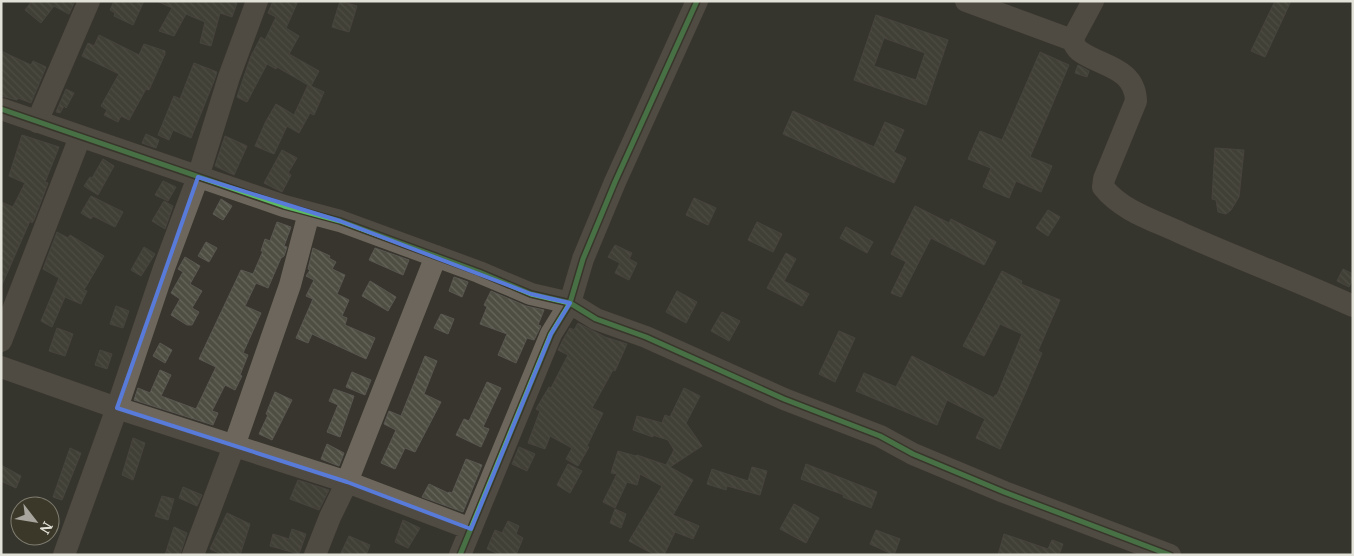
<svg xmlns="http://www.w3.org/2000/svg" width="1354" height="556" font-family="'Noto Serif',serif">
	<style>
		.building { fill: url(#building-back-hatch); stroke: #595751; fill-rule: evenodd }
		.lines { fill: none; stroke-linecap: round; stroke-linejoin: round }
		.minor { stroke: #6d665c; stroke-width: 22 }
		.cycleway-casing { stroke: #3b3829; stroke-width: 8 }
		.cycleway { stroke: #5cba63; stroke-width: 5 }
		.marked { fill: none; stroke: #587ad8; stroke-width: 4; stroke-linejoin: round }
	</style>
	<defs>
		<pattern id="building-back-hatch" width="6" height="6" patternUnits="userSpaceOnUse" patternTransform="scale(1.25)"><rect width="6" height="6" fill="#4f4e42"/><path d="M-1 5l2 2M0 0l6 6M5-1l2 2" fill="none" stroke="#68675d"/></pattern>
	</defs>
	<rect width="100%" height="100%" fill="#37352d"/>
	<path class="building" d="M32,1H75L69,14L54,6L41,23L25,10Z
		M114,1H144L133,25L114,16L115,13L110,10Z
		M157,1H230L237,3L232,17L220,13L211,46L200,43L205,22L186,14L174,36L159,31L172,8Z
		M273,1H298L286,28L299,36L289,54L319,71L311,86L324,92L314,115L310,113L299,133L287,126L274,154L255,146L266,121L276,104L294,115L308,85L277,67L276,69L267,64L247,102L237,97L251,56L261,37L265,40L276,17L268,13Z
		M340,1L357,6L349,32L332,27Z
		M1275,1H1291L1265,57L1251,51Z
		M876,15L948,40L926,105L854,80ZM884,38L925,53L916,80L874,66Z
		M99,35L139,55L144,44L165,51V54L149,90L146,89L129,120L121,116L118,122L104,115L107,110L101,106L119,74L82,56L88,43L94,46Z
		M1,51L31,65L33,61L46,67L31,103L18,98L17,100L1,96Z
		M1040,52L1069,65L1030,157L1052,166L1041,192L1016,181L1009,198L983,187L991,168L968,159L980,131L1002,140Z
		M194,63L217,72L214,81L191,138L173,130L169,140L158,135L174,96L180,99Z
		M1078,65L1089,71L1087,77L1075,73Z
		M66,89L74,93L66,108L64,106L60,113L56,112Z
		M793,111L874,147L885,122L904,130L894,152L906,158L894,183L783,134Z
		M146,134L159,140L156,148L142,143Z
		M22,135L59,147L45,182L48,183L34,220L32,223L30,221L1,287V202L13,207L25,183L9,176Z
		M225,136L247,146L234,175L215,166Z
		M1215,148L1244,150L1239,197L1231,210L1226,214L1218,212L1216,200L1212,199Z
		M282,150L297,158L288,173L291,175L282,192L264,183Z
		M103,159L114,166L98,195L84,186L90,177L92,178Z
		M163,181L176,187L168,201L155,195Z
		M91,196L123,212L115,227L93,216L91,219L81,213Z
		M694,198L716,208L708,225L686,215Z
		M221,199L232,206L223,220L213,214Z
		M164,201L173,206L165,229L152,221Z
		M915,206L949,223L951,219L996,242L984,265L931,238L901,297L891,293L906,262L891,254Z
		M1048,210L1060,217L1048,236L1036,228Z
		M277,222L291,227L284,246L287,247L284,256L281,258L268,288L256,283L245,306L261,313L243,353L248,355L240,375L242,376L235,390L225,385L212,411L218,413L213,425L134,400L138,388L150,393L160,370L171,375L161,396L196,409L216,367L199,359L241,270L253,274L263,251H261L265,239L270,241Z
		M757,222L782,234L773,252L748,240Z
		M846,227L873,242L867,253L840,238Z
		M57,232L68,238L70,235L104,256L84,290L87,291L81,304L65,297L52,327L41,321L59,278L43,269Z
		M206,242L217,248L209,262L198,256Z
		M615,245L632,253L629,259L637,263L629,280L615,273L620,263L608,257Z
		M144,247L155,254L141,276L131,270Z
		M313,248L330,256L329,258L336,262L332,269L345,275L337,294L349,300L342,316L347,318L345,325L375,338L366,359L312,334L308,343L296,338L313,299L306,296L314,280L306,276L310,270L308,269Z
		M375,248L409,260L403,275L369,260Z
		M786,253L796,259L784,281L809,294L802,306L767,288Z
		M185,257L200,266L190,284L202,291L192,308L199,312L192,325H187L171,315L180,299L171,293L183,272L178,269Z
		M1343,269L1353,274V279L1349,287L1337,281Z
		M1002,271L1022,281L1021,284L1060,300L1038,351L1042,353L1024,396L1000,449L976,438L985,419L947,400L937,425L856,391L864,373L896,387L912,356L994,398L995,395H997L1022,334L1000,324L984,356L963,346Z
		M454,277L468,282L462,297L449,291Z
		M370,281L396,297L388,311L362,296Z
		M491,291L526,306L544,310L538,325L541,326L534,340L527,338L516,363L498,355L507,334L480,324L487,307L484,305Z
		M677,291L697,302L686,323L666,312Z
		M116,306L129,311L123,328L110,324Z
		M722,312L740,321L729,341L711,331Z
		M441,314L454,319L448,334L434,328Z
		M578,323L605,337L627,344L615,371L613,370L592,408L603,413L587,446L589,447L578,466L566,459L572,448L550,436L545,449L528,443L540,411L536,409L549,387L551,388L568,355L558,350L563,340L570,328L574,330Z
		M57,328L73,334L65,356L49,351Z
		M839,331L855,338L835,382L819,374Z
		M160,343L172,350L165,363L153,356Z
		M100,350L112,354L107,369L95,365Z
		M425,356L437,361L424,394L441,402L415,452L405,448L395,469L381,463L396,430L384,424L389,411L401,416Z
		M352,372L371,380L365,395L346,387Z
		M487,382L501,388L483,427L489,429L481,447L456,435L464,419L469,421Z
		M684,388L700,396L686,423L702,446L670,467L693,480L673,515L699,526L693,539L675,532L664,555H655L629,541L662,486L640,474L637,485L627,482L615,508L603,502L617,474L611,473L618,451L636,456L637,455L666,465L674,450L668,440L653,435V437L633,430L637,416L662,423L665,415L670,417Z
		M334,389L354,396L340,437L327,432L338,405L329,401Z
		M275,392L292,400L272,440L259,434L268,415L266,414Z
		M133,438L145,443L133,480L122,475Z
		M327,444L344,453L339,466L321,459Z
		M519,447L535,454L527,471L512,464Z
		M70,448L81,453L62,500L53,497Z
		M466,459L482,465L463,512L422,497L429,484L448,493L449,492L452,493Z
		M568,464L582,471L570,493L557,485Z
		M806,464L877,492L871,508L843,497L844,495L801,479Z
		M1,465L21,476L16,488L1,481Z
		M752,467L767,471L760,495L727,486L726,490L707,484L712,469L748,481Z
		M298,480L329,490L319,510L290,499Z
		M183,487L202,495L197,506L179,498Z
		M162,496L174,499L168,520L155,516Z
		M794,504L819,518L806,543L780,529Z
		M615,509L626,514L621,528L610,523Z
		M227,513L250,524L240,555H223L210,549Z
		M403,520L420,528L408,548L395,542Z
		M508,521L519,526L516,534L523,538L516,555H501L487,549L495,530L502,533Z
		M174,527L187,533L180,555H165Z
		M292,529L306,534L299,554L270,546L273,534L289,539Z
		M876,530L900,539L894,555L870,544Z
		M1004,534L1048,549L1052,540L1063,544L1059,555H998Z
		M349,536L370,545L366,555H340Z"/>
	<g class="lines">
		<path class="minor" d="M966,1L1072,40C1074,44 1077,50 1081,52C1103,67 1135,68 1136,101L1104,179L1103,187C1122,211 1153,220 1181,233C1237,258 1296,280 1353,306
			M1072,40L1093,1
			M1,109L284,206L340,221L479,272L531,294L570,303L596,319L646,337L784,399L880,436L913,454L1004,492L1170,555
			M37,122L89,1
			M1,341L80,137
			M1,367L117,408L347,482L471,529
			M64,555L117,408L164,268L198,177L229,77L257,1
			M193,555L234,446L290,285L309,213
			M315,555L330,517L347,482L436,256
			M460,555L551,334L570,303L583,259L615,182L697,1"/>
		<g class="cycleway-casing">
			<path id="cycleway" d="M1,109L284,206L340,221L479,272L531,294L570,303L596,319L646,337L784,399L880,436L913,454L1004,492L1170,555
				M460,555L551,334L570,303L583,259L615,182L697,1"/>
		</g>
		<use href="#cycleway" class="cycleway"/>
	</g>
	<path d="M0 0H1354V556H0ZM198,177L340,221L531,294L570,303L551,334L471,529L347,482L117,408Z" fill="#37352d" fill-opacity=".55" fill-rule="evenodd"/>
	<path class="marked" d="M198,177L340,221L531,294L570,303L551,334L471,529L347,482L117,408Z"/>
	<rect width="1354" height="556" fill="none" stroke="#e3e2d9" stroke-width="5"/>
	<g transform="translate(35 521) rotate(121)"><circle r="24" fill="#3b3829" stroke="#7e7c6f"/>
	<path d="M0-4L9 19L0 12L-9 19Z" fill="#a7a59d"/>
	<text y="-8" font-size="14" font-weight="bold" text-anchor="middle" fill="#e3e2d9">N</text>
	</g>
</svg>
